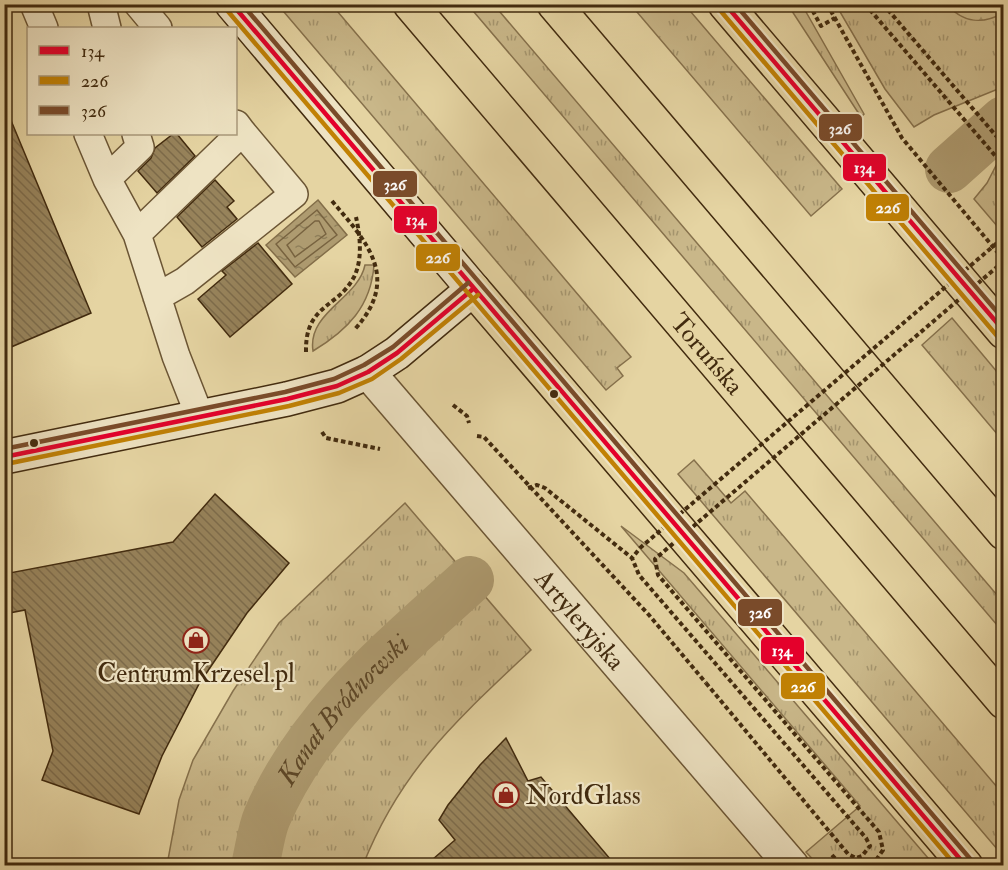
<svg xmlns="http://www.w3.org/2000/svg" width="1008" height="870" font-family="'IM FELL Double Pica',serif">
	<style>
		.grass { fill: url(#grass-tufts); stroke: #86714c; stroke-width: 1.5 }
		.forest { fill: url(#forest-firs); stroke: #86714c; stroke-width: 1.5 }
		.water { fill: url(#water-ripples); stroke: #836e49; stroke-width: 1.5 }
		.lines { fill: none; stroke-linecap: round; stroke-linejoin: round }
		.shore { stroke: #786340; stroke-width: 1.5 }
		.canal { stroke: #ae9b70; stroke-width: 48 }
		.building { fill: url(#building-back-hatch); stroke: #422b0f; stroke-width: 1.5 }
		.lane-casing { stroke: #6b5534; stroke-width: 30 }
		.street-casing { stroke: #6b5534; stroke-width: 36 }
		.secondary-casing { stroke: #422b0f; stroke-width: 36 }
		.highway-casing { stroke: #422b0f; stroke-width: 36 }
		.path { stroke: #422b0f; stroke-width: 4; stroke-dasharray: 4.5 3; stroke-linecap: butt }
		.lane { stroke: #eee3c3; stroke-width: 27 }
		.street { stroke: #eee3c3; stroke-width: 33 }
		.secondary { stroke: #eee3c3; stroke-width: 33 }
		.highway { stroke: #e5d4a2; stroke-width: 33 }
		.path-bridge { stroke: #422b0f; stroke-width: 4; stroke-dasharray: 4.5 3; stroke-linecap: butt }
		.bus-1-casing { stroke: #eee3c3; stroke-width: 9 }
		.bus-2-casing { stroke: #eee3c3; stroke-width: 9 }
		.bus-3-casing { stroke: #eee3c3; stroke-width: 9 }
		.bus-1 { stroke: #e4002b; stroke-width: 4.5 }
		.bus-2 { stroke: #c18104; stroke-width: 4.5 }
		.bus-3 { stroke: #7a4b2a; stroke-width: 4.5 }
		.bus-dot { fill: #422b0f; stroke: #eee3c3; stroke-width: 2 }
		.labels { text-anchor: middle; stroke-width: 4.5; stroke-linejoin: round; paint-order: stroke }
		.street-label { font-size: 26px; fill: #422b0f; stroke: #eee3c3 }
		.poi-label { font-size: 26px; fill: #422b0f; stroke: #eee3c3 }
		.water-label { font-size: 27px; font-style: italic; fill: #5d4727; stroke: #eee3c3 }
		.line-badge { stroke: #eee3c3; stroke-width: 2 }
		.badge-label { font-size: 16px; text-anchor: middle; font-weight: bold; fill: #fff }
	</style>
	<defs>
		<pattern id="grass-tufts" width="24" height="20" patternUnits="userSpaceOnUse" patternTransform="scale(1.5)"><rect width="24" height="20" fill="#c9b789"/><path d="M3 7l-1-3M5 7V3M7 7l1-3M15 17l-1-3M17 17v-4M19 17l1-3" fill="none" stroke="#a5956e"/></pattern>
		<pattern id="forest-firs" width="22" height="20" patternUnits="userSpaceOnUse" patternTransform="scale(1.5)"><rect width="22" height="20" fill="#c9b789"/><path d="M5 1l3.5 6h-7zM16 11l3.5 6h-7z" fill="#a5956e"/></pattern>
		<pattern id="water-ripples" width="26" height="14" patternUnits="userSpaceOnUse" patternTransform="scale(1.5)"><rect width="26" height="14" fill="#ae9b70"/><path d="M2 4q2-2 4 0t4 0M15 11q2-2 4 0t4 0" fill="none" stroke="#8f7f5a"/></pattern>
		<pattern id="building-back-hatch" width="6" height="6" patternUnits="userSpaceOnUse" patternTransform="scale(1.5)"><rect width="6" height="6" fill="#97835b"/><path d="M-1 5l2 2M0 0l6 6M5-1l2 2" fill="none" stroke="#7d6b4a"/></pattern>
	</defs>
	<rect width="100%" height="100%" fill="#e5d4a2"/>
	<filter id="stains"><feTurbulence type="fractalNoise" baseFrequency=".00333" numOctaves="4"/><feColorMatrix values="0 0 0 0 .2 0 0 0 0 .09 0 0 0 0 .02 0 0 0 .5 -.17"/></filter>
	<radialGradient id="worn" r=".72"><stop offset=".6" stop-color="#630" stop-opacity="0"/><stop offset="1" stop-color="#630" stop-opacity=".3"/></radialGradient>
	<path class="grass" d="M278,5H332L631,357L617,368L623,376L606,390Z
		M468,5H494L1003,602V632Z
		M631,5H685L842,189L811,216Z
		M788,5H802L864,114L861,117Z
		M836,5H1003V87L934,115L914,127L885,89Z
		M1003,152V233L974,199L987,183Z
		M365,265H374C371,306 348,330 313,351C307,312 358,299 365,265Z
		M952,318L1003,379V441L922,345Z
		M694,460L731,503L745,491L1003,794V856L678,474Z
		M405,503L531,650C458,719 401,769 363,865H167L179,800L193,760L233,691L279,623Z
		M621,526L684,573L934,865H818L806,852L860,806Z"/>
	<path class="forest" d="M947,5H1003V13C982,25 964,23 947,5Z"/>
	<path class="water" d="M318,200L347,235L295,277L266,245Z"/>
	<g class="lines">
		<path class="shore" d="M317,210L337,235L295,267L276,244Z
			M315,221H319L326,234L295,257L287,245Z"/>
		<g class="canal">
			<path d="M949,169L1004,120"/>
			<path id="s1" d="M255,866C259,850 261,831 267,817C309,718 393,650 470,580"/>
		</g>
	</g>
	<path class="building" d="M5,106L91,313L4,350V107Z
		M173,134H177L195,156L157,193L138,171L151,158L155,148Z
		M215,180L234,201L227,207L237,219L202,247L177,217Z
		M258,243L292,284L230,337L198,299L226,275L222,271Z
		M215,494L289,563L247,613L199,684L162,756L139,814L42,780L53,751L25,610L4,614V574L173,542Z
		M506,738L528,781L541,777L616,866H425L455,840L439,820L448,805L480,765Z"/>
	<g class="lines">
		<g class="lane-casing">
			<path id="lane" d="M34,4L44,28
				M101,4L107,28
				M138,4L158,28
				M88,134L107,179L137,234L176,356L200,417
				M107,179L140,147L136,134
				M137,234L242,132L236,124
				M157,297L185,281L294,194L242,132"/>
		</g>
		<g class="street-casing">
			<g id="street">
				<path id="s2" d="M368,372L792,866"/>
			</g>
		</g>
		<g class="secondary-casing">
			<path id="secondary" d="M4,457L287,399L337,386L368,372L397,353L473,289L232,4"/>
		</g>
		<g class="highway-casing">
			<g id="highway">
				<path id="s3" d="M410,4L1004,702"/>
				<path d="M554,4L1004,533"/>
				<path d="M725,4L1004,332"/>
				<path d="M473,289L966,866"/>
			</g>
		</g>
		<path class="path" d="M809,4L821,26L835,18
			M827,4L902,138L1004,260
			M865,4L1004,166
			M883,4L1004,145
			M332,201C367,242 401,278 355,329
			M306,352C305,304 337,309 354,277C363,259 360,235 356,217
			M453,405L467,416L469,423
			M322,432L326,438L380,449
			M477,436L484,437L649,615L706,683
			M528,488L537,485L545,488L632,558
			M832,855L842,866"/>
		<use href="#lane" class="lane"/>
		<use href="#street" class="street"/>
		<use href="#secondary" class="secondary"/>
		<use href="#highway" class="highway"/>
		<path class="path-bridge" d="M706,683L848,854L856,858L862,856L870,846L866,838L639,575L632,558L640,548L1004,237
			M872,866L883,850L879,832L658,575L655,559L1004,261"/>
		<g class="bus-1-casing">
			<path id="bus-1" d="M232,4L966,866
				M725,4L1004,331
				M4,457L287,399L337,386L368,372L397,353L473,289"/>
		</g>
		<g class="bus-2-casing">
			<path id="bus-2" d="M226,9L956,866
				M719,9L998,337
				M6,464L289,406L339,393L372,379L401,359L478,295"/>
		</g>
		<g class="bus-3-casing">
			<path id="bus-3" d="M242,4L972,861
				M735,4L1004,320
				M4,449L285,392L334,379L364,365L393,347L468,283"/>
		</g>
		<use href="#bus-1" class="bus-1"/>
		<use href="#bus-2" class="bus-2"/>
		<use href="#bus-3" class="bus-3"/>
	</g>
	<defs>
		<g id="shop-ring" transform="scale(1.35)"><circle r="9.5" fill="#eee3c3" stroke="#8f2418" stroke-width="1.5"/><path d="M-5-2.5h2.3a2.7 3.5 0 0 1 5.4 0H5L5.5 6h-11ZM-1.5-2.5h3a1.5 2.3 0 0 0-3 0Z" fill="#8f2418"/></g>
	</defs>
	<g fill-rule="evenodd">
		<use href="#shop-ring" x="196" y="640"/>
		<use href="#shop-ring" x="506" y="795"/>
	</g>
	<g class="bus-dot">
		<circle cx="554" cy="394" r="5"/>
		<circle cx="34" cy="443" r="5"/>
	</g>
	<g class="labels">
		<g class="street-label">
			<text dy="9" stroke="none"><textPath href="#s3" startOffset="459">Toruńska</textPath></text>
			<text dy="9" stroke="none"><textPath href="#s2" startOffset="326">Artyleryjska</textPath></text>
		</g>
		<g class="poi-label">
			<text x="196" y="682">CentrumKrzesel.pl</text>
			<text x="526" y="804" text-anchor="start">NordGlass</text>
		</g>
		<g class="water-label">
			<text dy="9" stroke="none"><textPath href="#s1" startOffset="183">Kanał Bródnowski</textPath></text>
		</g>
	</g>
	<g class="line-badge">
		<rect x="818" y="113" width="45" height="29" rx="6" fill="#7a4b2a"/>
		<rect x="842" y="153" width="45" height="29" rx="6" fill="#e4002b"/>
		<rect x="372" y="170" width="46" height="28" rx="6" fill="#7a4b2a"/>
		<rect x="865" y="193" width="45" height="29" rx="6" fill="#c18104"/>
		<rect x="393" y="205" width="45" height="29" rx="6" fill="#e4002b"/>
		<rect x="415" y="243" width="46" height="29" rx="6" fill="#c18104"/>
		<rect x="737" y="598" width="46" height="29" rx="6" fill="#7a4b2a"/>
		<rect x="760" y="636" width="45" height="29" rx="6" fill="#e4002b"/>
		<rect x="780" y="672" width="46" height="28" rx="6" fill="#c18104"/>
	</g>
	<g class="badge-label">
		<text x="840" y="134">326</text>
		<text x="864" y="173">134</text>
		<text x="395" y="190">326</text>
		<text x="888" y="213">226</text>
		<text x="416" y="225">134</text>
		<text x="438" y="263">226</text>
		<text x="760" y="618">326</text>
		<text x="782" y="656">134</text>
		<text x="803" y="692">226</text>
	</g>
	<rect width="1008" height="870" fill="none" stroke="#e5d4a2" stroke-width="24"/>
	<rect x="6" y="6" width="996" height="858" fill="none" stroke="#422b0f" stroke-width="3"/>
	<rect x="12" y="12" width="984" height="846" fill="none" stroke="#422b0f" stroke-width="1.5"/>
	<rect x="27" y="27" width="210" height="108" fill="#eee3c3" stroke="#a9997b" stroke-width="1.5"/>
	<rect x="39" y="46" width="30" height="9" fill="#e4002b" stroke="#a9997b" stroke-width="1.5"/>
	<text x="81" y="57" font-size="18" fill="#422b0f">134</text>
	<rect x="39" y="76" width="30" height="9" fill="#c18104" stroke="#a9997b" stroke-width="1.5"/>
	<text x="81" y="87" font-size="18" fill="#422b0f">226</text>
	<rect x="39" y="106" width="30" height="9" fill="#7a4b2a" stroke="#a9997b" stroke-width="1.5"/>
	<text x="81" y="117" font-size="18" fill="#422b0f">326</text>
	<rect width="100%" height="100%" filter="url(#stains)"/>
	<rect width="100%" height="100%" fill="url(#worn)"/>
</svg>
